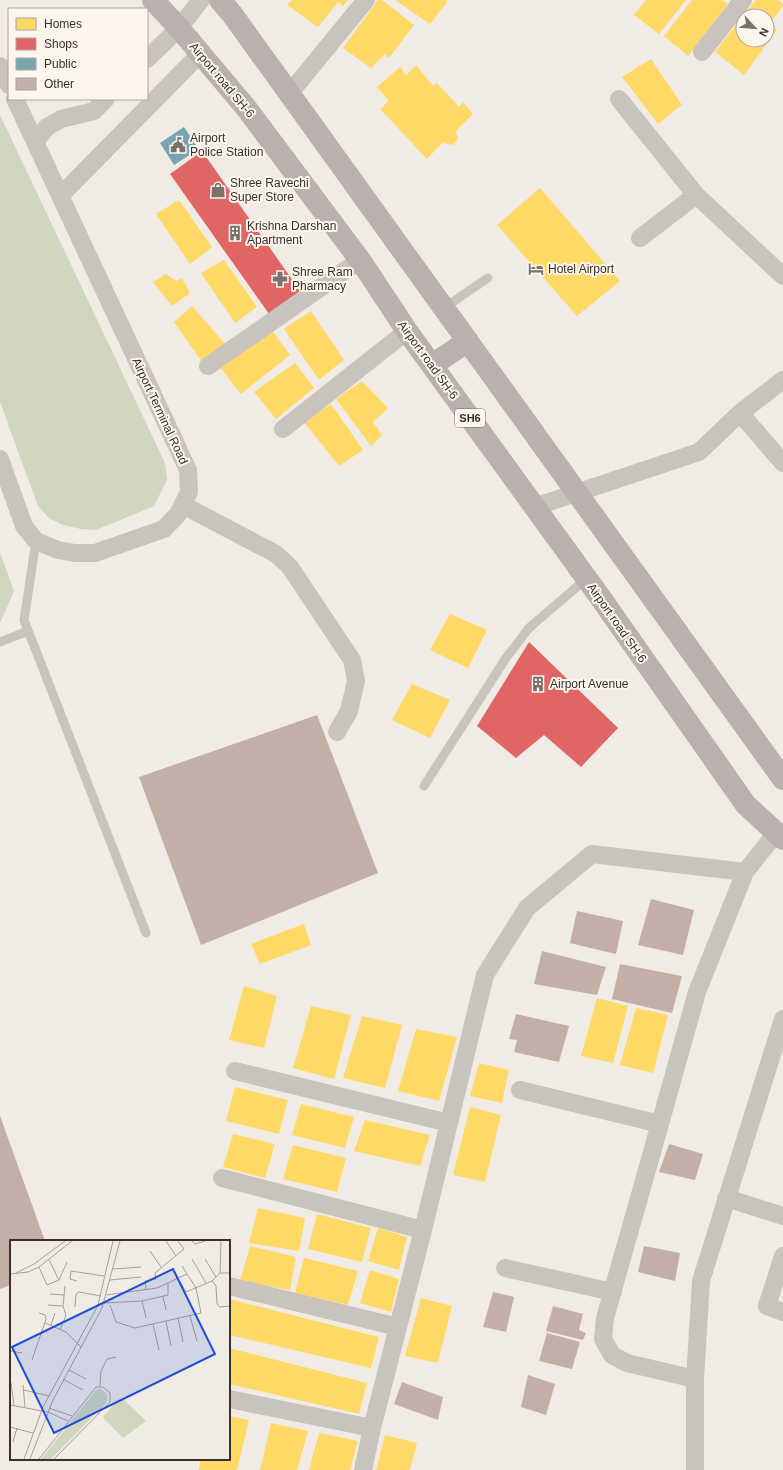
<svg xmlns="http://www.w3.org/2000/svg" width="783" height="1470" font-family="Helvetica,sans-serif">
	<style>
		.green { fill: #d1d6bf }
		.homes { fill: #ffd966 }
		.shops { fill: #e06666 }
		.public { fill: #76a5af }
		.building { fill: #c3afa7 }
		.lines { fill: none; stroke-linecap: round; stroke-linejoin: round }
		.service { stroke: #c9c3be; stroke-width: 9 }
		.minor { stroke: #c9c3be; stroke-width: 18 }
		.primary { stroke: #b8b1ad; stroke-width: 22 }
		.labels { text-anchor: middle; stroke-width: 4; stroke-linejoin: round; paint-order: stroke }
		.shield { fill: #fbf5ee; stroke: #756b66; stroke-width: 1 }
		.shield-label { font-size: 11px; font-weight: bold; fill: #3b302b }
		.street-label { font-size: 12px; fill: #3b302b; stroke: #fbf5ee }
		.poi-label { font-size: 12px; fill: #3b302b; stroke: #fbf5ee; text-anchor: start }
		.inset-road { fill: none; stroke: #a8a09b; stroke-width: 1 }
		.view { fill: #1d4ed8; fill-opacity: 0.15; stroke: #1d4ed8; stroke-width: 2 }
		.inset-edge { fill: none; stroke: #3b302b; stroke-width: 2 }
	</style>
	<rect width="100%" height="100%" fill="#f0ebe5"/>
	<path class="green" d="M0,115L165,463L167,480L154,506L96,530L81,529L63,525L49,518L38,506L0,402Z
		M0,552L14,591L0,623Z"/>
	<path class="homes" d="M292,0H348L343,6L338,2L318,27L287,5Z
		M378,0H382L414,25L389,58L385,54L371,68L343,48Z
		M395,0H445L447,2L430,24Z
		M646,0H686L659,34L634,15Z
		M692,0H722L728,4L688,56L664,36Z
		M756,0H779L783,4V6L770,23L777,30L744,75L715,52L743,16V40H767V16H743Z
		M651,59L682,105L658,124L622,77Z
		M416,65L433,86L437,83L459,107L463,102L473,114L455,132L458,137L456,142L452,145L447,144L443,142L427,159L380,109L389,101L377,87L400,67L406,75Z
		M540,188L620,281L577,316L497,225Z
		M179,200L212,247L190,264L156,214Z
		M224,260L257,307L235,323L201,273Z
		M166,274L176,281L182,278L190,293L172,306L153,282Z
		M192,306L227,346L202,362L174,322Z
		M311,311L344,360L319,380L284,329Z
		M273,332L290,355L241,394L219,366Z
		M295,363L314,388L276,419L254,392Z
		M362,381L388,408L373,422L382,435L371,446L336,399Z
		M331,404L363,450L339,466L304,422Z
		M450,614L487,630L468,668L430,650Z
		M412,684L450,700L430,738L392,720Z
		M304,924L311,945L260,964L251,944Z
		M244,986L277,996L264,1048L229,1040Z
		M597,998L628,1006L613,1063L581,1056Z
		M311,1006L351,1015L334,1079L293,1068Z
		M636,1008L668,1015L653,1073L620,1065Z
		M362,1016L402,1025L385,1088L343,1078Z
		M416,1029L457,1037L439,1101L398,1091Z
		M479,1063L509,1070L502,1103L470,1096Z
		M235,1087L288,1100L279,1134L226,1121Z
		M301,1104L354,1117L345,1148L292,1135Z
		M470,1107L501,1115L485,1182L453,1175Z
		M365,1120L430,1135L420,1166L354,1151Z
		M233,1134L275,1144L265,1178L223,1167Z
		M293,1145L346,1158L337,1192L283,1179Z
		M258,1208L305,1218L299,1251L249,1243Z
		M317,1214L371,1228L362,1262L308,1249Z
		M378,1228L407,1237L399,1270L368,1261Z
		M250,1246L296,1257L290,1290L240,1281Z
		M304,1258L358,1271L348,1305L295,1293Z
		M370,1270L399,1279L391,1312L360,1303Z
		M421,1298L452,1306L438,1363L405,1356Z
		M229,1299L379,1337L371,1368L229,1335Z
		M229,1348L367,1383L359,1414L229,1384Z
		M229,1416L249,1420L237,1470H199L201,1459H229Z
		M271,1423L308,1431L297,1470H260Z
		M319,1433L358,1441L350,1470H309Z
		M385,1435L417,1443L410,1470H376Z"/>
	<path class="shops" d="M202,151L300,291L269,314L170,174Z
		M529,642L618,728L581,767L544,735L516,758L477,726Z"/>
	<path class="public" d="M184,127L197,147L196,151L174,165L160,143Z"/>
	<path class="building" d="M317,715L378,873L201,945L139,777Z
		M651,899L694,910L683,955L638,945Z
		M577,911L623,921L616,954L570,943Z
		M542,951L606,967L597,995L534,984Z
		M620,964L682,976L672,1013L612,999Z
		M516,1014L569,1026L559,1062L514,1052L517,1040L509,1039Z
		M0,1116L45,1241H11V1285L0,1289Z
		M669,1144L703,1154L695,1180L659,1172Z
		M644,1246L680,1253L675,1281L638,1272Z
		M493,1292L514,1297L506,1332L483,1327Z
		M553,1306L583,1314L579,1330L586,1333L583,1340L546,1331Z
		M547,1333L580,1342L572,1369L539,1361Z
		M528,1375L555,1384L546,1415L521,1407Z
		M402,1382L443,1397L438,1420L394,1404Z"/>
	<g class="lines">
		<path class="service" d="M444,308L488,278
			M36,541L24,620L146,933
			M0,642L28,631
			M424,786L506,658L529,628L586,579"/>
		<path class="minor" d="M702,52L743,0
			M147,59L179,28L201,0
			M0,66L9,85
			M289,94L366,0
			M619,99L696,195L783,276
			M35,142L47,127L61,119L94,111L106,99
			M60,196L200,54
			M640,238L696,195
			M208,366L360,260
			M740,413L783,463
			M283,429L407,331
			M0,459L24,526L36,541L58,550L75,553H95L164,529L178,514L189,492L188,470L15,99
			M183,505L276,554L290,567L352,660L356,681L349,711L337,732
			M534,507L699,452L740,413L783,380
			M235,1071L449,1123
			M520,1090L660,1124L697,992L745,872L776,833
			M660,1124L605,1318L603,1339L612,1355L627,1363L695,1379
			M222,1178L423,1230
			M726,1198L783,1216
			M783,1256L767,1306L783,1312
			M505,1268L613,1292
			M229,1286L398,1327
			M229,1399L372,1428
			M363,1470L372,1428L423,1230L485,975L527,908L592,854L745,872
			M695,1470V1379L701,1281L783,1019"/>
		<path class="primary" d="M153,0L179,28L247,109L360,260L407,331L600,597L746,805L783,839
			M220,0L232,14L783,779
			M432,365L468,341"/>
	</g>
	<defs>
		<g id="civic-bare" transform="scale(1.2)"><path d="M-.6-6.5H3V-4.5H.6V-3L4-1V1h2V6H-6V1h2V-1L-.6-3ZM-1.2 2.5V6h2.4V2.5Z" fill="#7a716c" stroke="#fbf5ee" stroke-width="2.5" paint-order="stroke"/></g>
		<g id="shop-bare" transform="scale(1.2)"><path d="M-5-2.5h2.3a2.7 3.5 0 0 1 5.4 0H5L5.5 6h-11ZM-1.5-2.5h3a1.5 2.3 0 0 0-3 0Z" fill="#7a716c" stroke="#fbf5ee" stroke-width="2.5" paint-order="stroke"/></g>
		<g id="building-bare" transform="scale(1.2)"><path d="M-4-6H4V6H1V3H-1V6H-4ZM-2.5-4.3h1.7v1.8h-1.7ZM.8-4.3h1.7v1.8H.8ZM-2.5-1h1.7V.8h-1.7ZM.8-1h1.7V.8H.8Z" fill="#7a716c" stroke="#fbf5ee" stroke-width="2.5" paint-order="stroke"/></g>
		<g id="hotel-bare" transform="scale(1.2)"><path d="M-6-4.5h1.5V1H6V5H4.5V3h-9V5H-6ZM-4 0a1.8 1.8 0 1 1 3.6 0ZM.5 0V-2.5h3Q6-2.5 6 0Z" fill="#7a716c" stroke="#fbf5ee" stroke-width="2.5" paint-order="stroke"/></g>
		<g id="pharmacy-bare" transform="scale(1.2)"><path d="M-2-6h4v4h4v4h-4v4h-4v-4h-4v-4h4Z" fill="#7a716c" stroke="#fbf5ee" stroke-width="2.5" paint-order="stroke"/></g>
	</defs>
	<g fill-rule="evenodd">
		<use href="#civic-bare" x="178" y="145"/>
		<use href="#shop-bare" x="218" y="190"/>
		<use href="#building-bare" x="235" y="233"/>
		<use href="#hotel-bare" x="536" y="269"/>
		<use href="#pharmacy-bare" x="280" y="279"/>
		<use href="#building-bare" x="538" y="684"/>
	</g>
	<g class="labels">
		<rect class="shield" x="455" y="409" width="30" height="18" rx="3"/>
		<g class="shield-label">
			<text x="470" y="422">SH6</text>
		</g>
		<g class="street-label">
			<text transform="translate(222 80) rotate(50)" y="4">Airport road SH-6</text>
			<text transform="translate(428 360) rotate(54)" y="4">Airport road SH-6</text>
			<text transform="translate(160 411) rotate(65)" y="4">Airport Terminal Road</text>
			<text transform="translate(617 623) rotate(55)" y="4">Airport road SH-6</text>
		</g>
		<g class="poi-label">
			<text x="190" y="142">Airport<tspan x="190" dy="14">Police Station</tspan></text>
			<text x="230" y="187">Shree Ravechi<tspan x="230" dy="14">Super Store</tspan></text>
			<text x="247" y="230">Krishna Darshan<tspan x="247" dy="14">Apartment</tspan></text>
			<text x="548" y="273">Hotel Airport</text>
			<text x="292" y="276">Shree Ram<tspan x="292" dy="14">Pharmacy</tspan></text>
			<text x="550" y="688">Airport Avenue</text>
		</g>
	</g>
	<g transform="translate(10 1240)">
		<rect width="220" height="220" fill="#f0ebe5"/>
		<path d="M91,149L97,154V162L41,219H31L86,150ZM113,159L136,181L113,198L93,177L108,160Z" fill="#d1d6bf"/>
		<path class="inset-road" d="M156,1L166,16M182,1L185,4L195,1M140,11L151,27M182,19L196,43M195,19L206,37M39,20L49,40M29,27L37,45L49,40L57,22M103,29L131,27M6,33L24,24L55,1M210,33L211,1M0,34L18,32L29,27L62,1M168,38L176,52L202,41L210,33H220M100,40L131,37M67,41L60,39L61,31L94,36M202,41L206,46L207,64L210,67L220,66M136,49L135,41L146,39L145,33L174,9L168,1M40,54L54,55M96,55L147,48L177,34M153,57L156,70M132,61L158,55V43M94,63L132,61L136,78M38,65L53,66M100,65L106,82L125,88L191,73L186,48L172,26M65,67L66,54L69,52L91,56M180,76L187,101M168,78L173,102M156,81L161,106M35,83L56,92L71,107M143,84L149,110M41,85L45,73M50,90L56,75L53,66L55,46M0,114L1,111L12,113M22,120L36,79L35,75L29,73M59,130L76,139M53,139L73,150M1,143L4,165M13,145L15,167M90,146L91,131L97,119L106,117M14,150L39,156M0,165L38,172L58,181M39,168L62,176M0,187L23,193M3,202L7,188M14,219L33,167L88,65L103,1M20,219L43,160L92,68L110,1M29,219L86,147H93L100,153V162L44,219"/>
		<path class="view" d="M163,29L205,114L44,193L2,107Z"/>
		<rect width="220" height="220" class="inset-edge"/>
	</g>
	<rect x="8" y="8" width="140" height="92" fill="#fbf5ee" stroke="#aea6a0"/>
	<rect x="16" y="18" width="20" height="12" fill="#ffd966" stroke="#aea6a0"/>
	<text x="44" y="28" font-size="12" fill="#3b302b">Homes</text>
	<rect x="16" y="38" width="20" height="12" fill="#e06666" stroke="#aea6a0"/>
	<text x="44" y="48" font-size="12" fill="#3b302b">Shops</text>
	<rect x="16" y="58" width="20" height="12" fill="#76a5af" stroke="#aea6a0"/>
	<text x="44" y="68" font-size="12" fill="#3b302b">Public</text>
	<rect x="16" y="78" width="20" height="12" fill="#c3afa7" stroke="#aea6a0"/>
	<text x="44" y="88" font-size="12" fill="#3b302b">Other</text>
	<g transform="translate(755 28) rotate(116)"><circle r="19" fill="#fbf5ee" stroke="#aea6a0"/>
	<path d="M0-3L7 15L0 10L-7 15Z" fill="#7a716c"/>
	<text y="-6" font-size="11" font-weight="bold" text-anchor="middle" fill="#3b302b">N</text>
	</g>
</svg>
